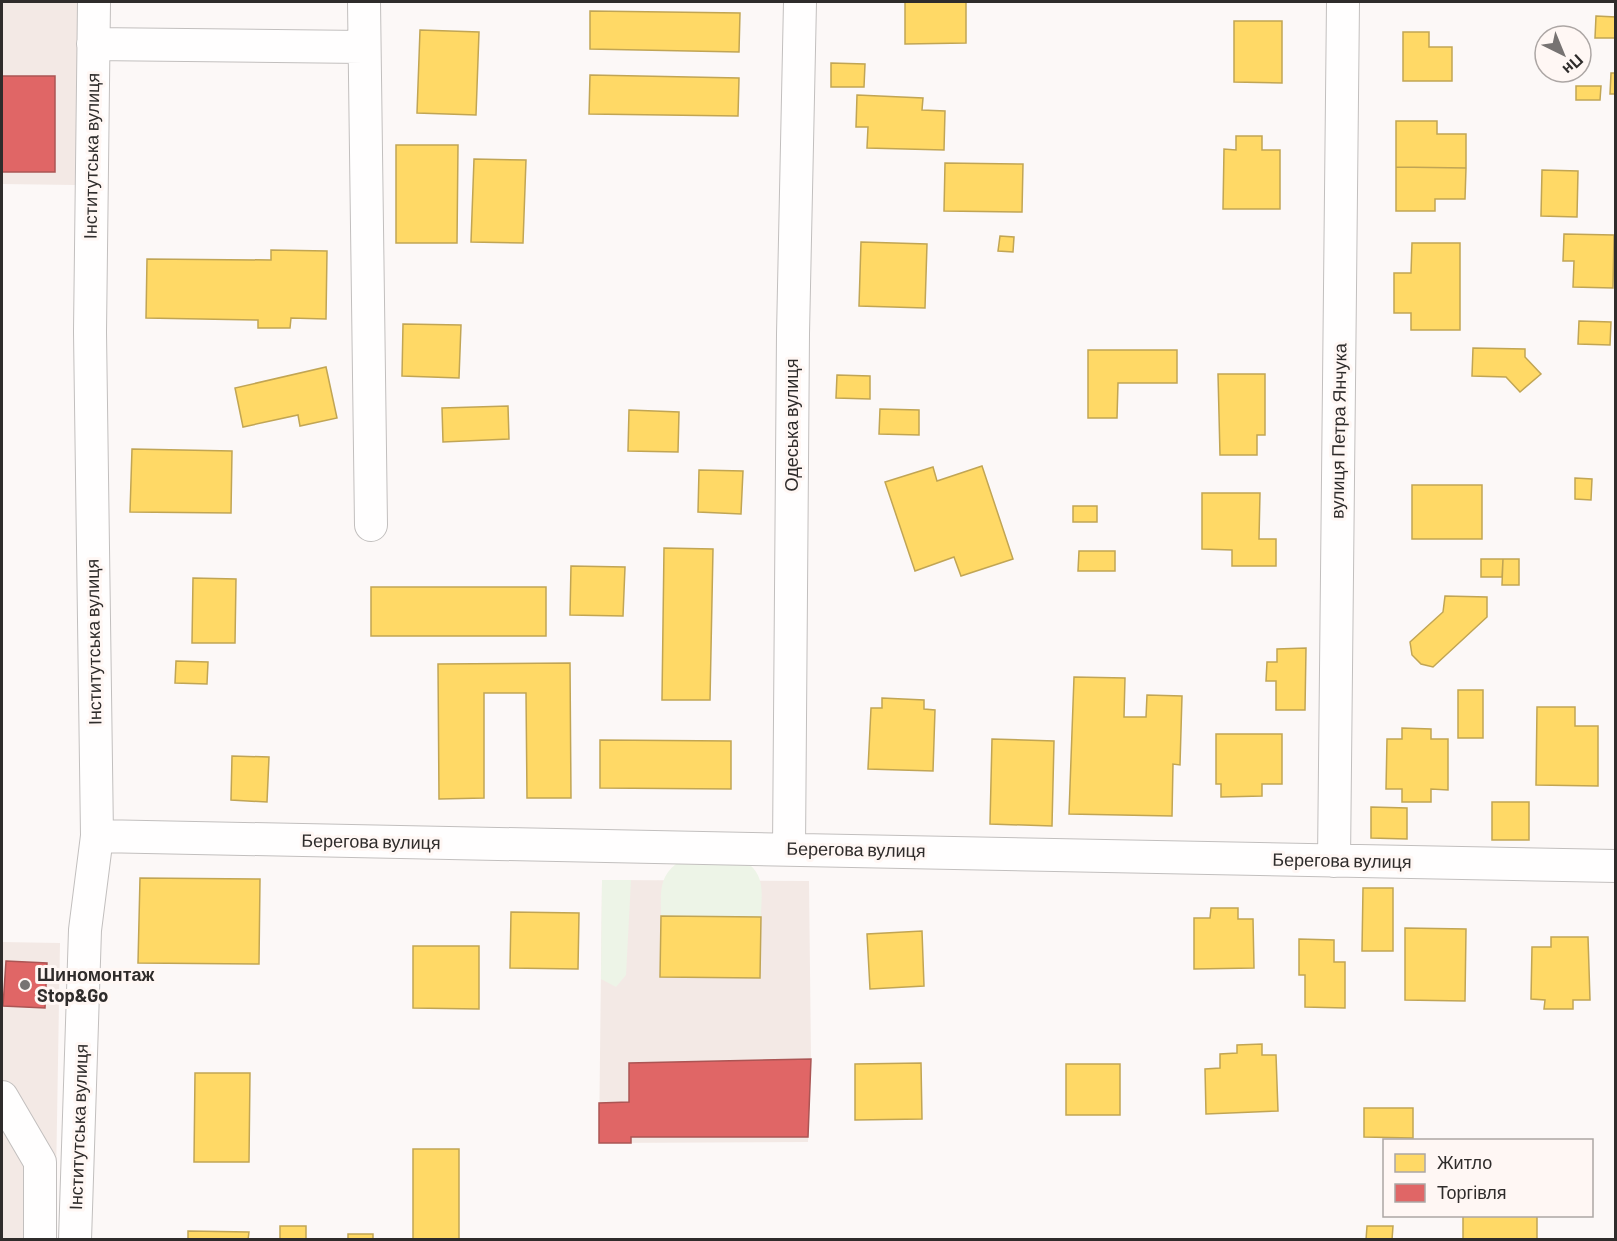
<svg xmlns="http://www.w3.org/2000/svg" width="1617" height="1241" font-family="Barlow,sans-serif">
	<style>
		.built { fill: #f3e9e5 }
		.green { fill: #edf4e7 }
		.homes { fill: #ffd966; stroke: #c1a554; stroke-width: 1.5 }
		.shops { fill: #e06666; stroke: #ab5554; stroke-width: 1.5 }
		.lines { fill: none; stroke-linecap: round; stroke-linejoin: round }
		.minor-casing { stroke: #c2bfbe; stroke-width: 34 }
		.minor { stroke: #fffefe; stroke-width: 32 }
		.poi-dot { fill: #777372; stroke: #fff7f4; stroke-width: 2 }
		.labels { text-anchor: middle; stroke-width: 6; stroke-linejoin: round; paint-order: stroke }
		.street-label { font-size: 18px; fill: #2f2c2b; stroke: #fff7f4 }
		.poi-label { font-size: 18px; font-weight: bold; fill: #2f2c2b; stroke: #fff7f4; text-anchor: start }
	</style>
	<rect width="100%" height="100%" fill="#fcf8f7"/>
	<path class="built" d="M2,2H80L75,185L2,184Z
		M602,880L809,881L811,1059L808,1142L599,1143Z
		M2,942L60,943L55,1239L2,1240Z"/>
	<path class="green" d="M676,864L750,865C766,879 761,898 761,917L661,916C661,895 658,878 676,864Z
		M602,880H631L626,975L616,987L601,979Z"/>
	<path class="homes" d="M905,2H966V43L905,44Z
		M590,11L740,13L739,52L590,49Z
		M1596,16L1616,17V38H1595Z
		M1234,21H1282V83L1234,82Z
		M420,30L479,32L476,115L417,113Z
		M1403,32H1429V47H1452V81H1403Z
		M831,63L865,64L864,87H831Z
		M1611,73H1616V94H1610Z
		M590,75L739,78L738,116L589,114Z
		M1576,86H1601L1600,100H1576Z
		M857,95L923,98L922,110L945,111L944,150L867,148L868,127H856Z
		M1396,121H1437V134H1466V168L1396,167Z
		M1236,136H1262V150H1280V209H1223L1224,149L1236,150Z
		M396,145H458L457,243H396Z
		M474,159L526,160L523,243L471,242Z
		M945,163L1023,164L1022,212L944,211Z
		M1396,167L1466,168L1465,199H1435V211H1396Z
		M1542,170L1578,171L1577,217L1541,216Z
		M1564,234L1614,235L1613,288L1573,287L1574,261H1563Z
		M1000,236L1014,237L1013,252L998,251Z
		M861,242L927,244L925,308L859,306Z
		M1412,243H1460V330H1411V313H1394V273H1411Z
		M271,250L327,251L326,319L291,318L290,328H258V320L146,318L147,259L271,260Z
		M1579,321L1611,322L1610,345L1578,344Z
		M403,324L461,325L459,378L402,376Z
		M1473,348L1525,349V357L1541,374L1520,392L1506,377L1472,376Z
		M1088,350H1177V383H1118L1117,418H1088Z
		M326,367L337,418L300,426L298,415L243,427L235,388Z
		M1218,374H1265V435H1257V455H1220Z
		M837,375L870,376V399L836,398Z
		M508,406L509,439L443,442L442,408Z
		M880,409L919,410V435L879,434Z
		M629,410L679,412L678,452L628,451Z
		M132,449L232,451L231,513L130,512Z
		M982,466L1013,559L961,576L954,557L915,571L885,482L933,467L937,481Z
		M699,470L743,471L741,514L698,512Z
		M1575,478L1592,479L1591,500L1575,499Z
		M1412,485H1482V539H1412Z
		M1202,493H1260L1259,539H1276V566H1232V550L1202,549Z
		M1073,506H1097V522H1073Z
		M664,548L713,549L710,700H662Z
		M1079,551H1115V571H1078Z
		M1481,559H1503L1502,577H1481Z
		M1503,559H1519V585H1502Z
		M571,566L625,567L623,616L570,615Z
		M193,578L236,579L235,643H192Z
		M371,587H546V636H371Z
		M1445,596L1487,597V617L1433,667L1421,664L1412,655L1410,642L1443,612Z
		M1306,648L1305,710H1276V681H1266L1267,662H1277V649Z
		M176,661L208,662L207,684L175,683Z
		M570,663L571,798H527L526,693H484V798L439,799L438,664Z
		M1074,677L1125,678L1124,717H1146L1147,695L1182,696L1180,765L1173,764L1172,816L1069,814Z
		M1458,690H1483V738H1458Z
		M882,698L924,700V709L935,710L933,771L868,769L871,708H882Z
		M1537,707H1575V726H1598V786L1536,785Z
		M1402,728L1431,729V739H1448V790L1431,789V802H1402V789H1386L1387,739H1402Z
		M1216,734H1282V784H1262V796L1221,797V784H1216Z
		M992,739L1054,741L1052,826L990,824Z
		M600,740L731,741V789L600,788Z
		M232,756L269,757L267,802L231,800Z
		M1492,802H1529V840H1492Z
		M1371,807L1407,808V839L1371,838Z
		M140,878L260,879L259,964L138,963Z
		M1363,888H1393V951H1362Z
		M1211,908H1238V919H1253L1254,968L1194,969V918H1210Z
		M511,912L579,913L578,969L510,968Z
		M661,916L761,917L760,978L660,977Z
		M1405,928L1466,929L1465,1001L1405,1000Z
		M922,931L924,986L870,989L867,934Z
		M1551,937H1588L1590,1000H1573V1009H1544L1545,1000L1531,999L1532,947H1551Z
		M1299,939L1334,940V962H1345V1008L1305,1007V975H1299Z
		M413,946H479V1009L413,1008Z
		M1262,1044V1055H1276L1278,1111L1206,1114L1205,1069L1220,1068V1054L1237,1053V1045Z
		M921,1063L922,1119L855,1120V1064Z
		M1066,1064H1120V1115H1066Z
		M195,1073H250L249,1162H194Z
		M1364,1108H1413V1138L1364,1137Z
		M413,1149H459V1239H413Z
		M1463,1216H1537V1240H1463Z
		M280,1226H306V1240H280Z
		M1367,1226H1393L1392,1240H1366Z
		M188,1231L249,1232L248,1240H188Z
		M348,1234H373V1240H348Z"/>
	<path class="shops" d="M2,76H55V172H2Z
		M6,961L47,963L45,1008L3,1006Z
		M811,1059L808,1137H631V1143H599V1103L629,1102V1063Z"/>
	<g class="lines">
		<g class="minor-casing">
			<path id="minor" d="M364,2L371,525
				M93,44L363,47
				M97,836L1616,866
				M789,849L793,334L800,2
				M1334,861L1343,2
				M2,1097L40,1162V1240
				M75,1240L85,930L97,836L90,332L94,2"/>
		</g>
		<use href="#minor" class="minor"/>
	</g>
	<circle class="poi-dot" cx="25" cy="985" r="6"/>
	<g class="labels">
		<g class="street-label">
			<text transform="translate(92 156) rotate(-89)" y="6">Інститутська вулиця</text>
			<text transform="translate(792 425) rotate(-90)" y="6">Одеська вулиця</text>
			<text transform="translate(1339 431) rotate(-89)" y="6">вулиця Петра Янчука</text>
			<text transform="translate(94 642) rotate(-91)" y="6">Інститутська вулиця</text>
			<text transform="translate(371 842) rotate(1)" y="6">Берегова вулиця</text>
			<text transform="translate(856 850) rotate(1)" y="6">Берегова вулиця</text>
			<text transform="translate(1342 861) rotate(1)" y="6">Берегова вулиця</text>
			<text transform="translate(79 1127) rotate(-88)" y="6">Інститутська вулиця</text>
		</g>
		<g class="poi-label">
			<text x="37" y="981">Шиномонтаж<tspan x="37" dy="21">Stop&amp;Go</tspan></text>
		</g>
	</g>
	<rect width="1617" height="1241" fill="none" stroke="#2f2c2b" stroke-width="6"/>
	<rect x="1383" y="1139" width="210" height="78" fill="#fff7f4" stroke="#aca6a4" stroke-width="1.5"/>
	<rect x="1395" y="1154" width="30" height="18" fill="#ffd966" stroke="#aca6a4" stroke-width="1.5"/>
	<text x="1437" y="1169" font-size="18" fill="#2f2c2b">Житло</text>
	<rect x="1395" y="1184" width="30" height="18" fill="#e06666" stroke="#aca6a4" stroke-width="1.5"/>
	<text x="1437" y="1199" font-size="18" fill="#2f2c2b">Торгівля</text>
	<g transform="translate(1563 54) rotate(137)"><circle r="28" fill="#fff7f4" stroke="#aca6a4" stroke-width="1.5"/>
	<path d="M0-4.5L10 22L0 15L-10 22Z" fill="#777372"/>
	<text y="-9" font-size="16" font-weight="bold" text-anchor="middle" fill="#2f2c2b">Пн</text>
	</g>
</svg>
